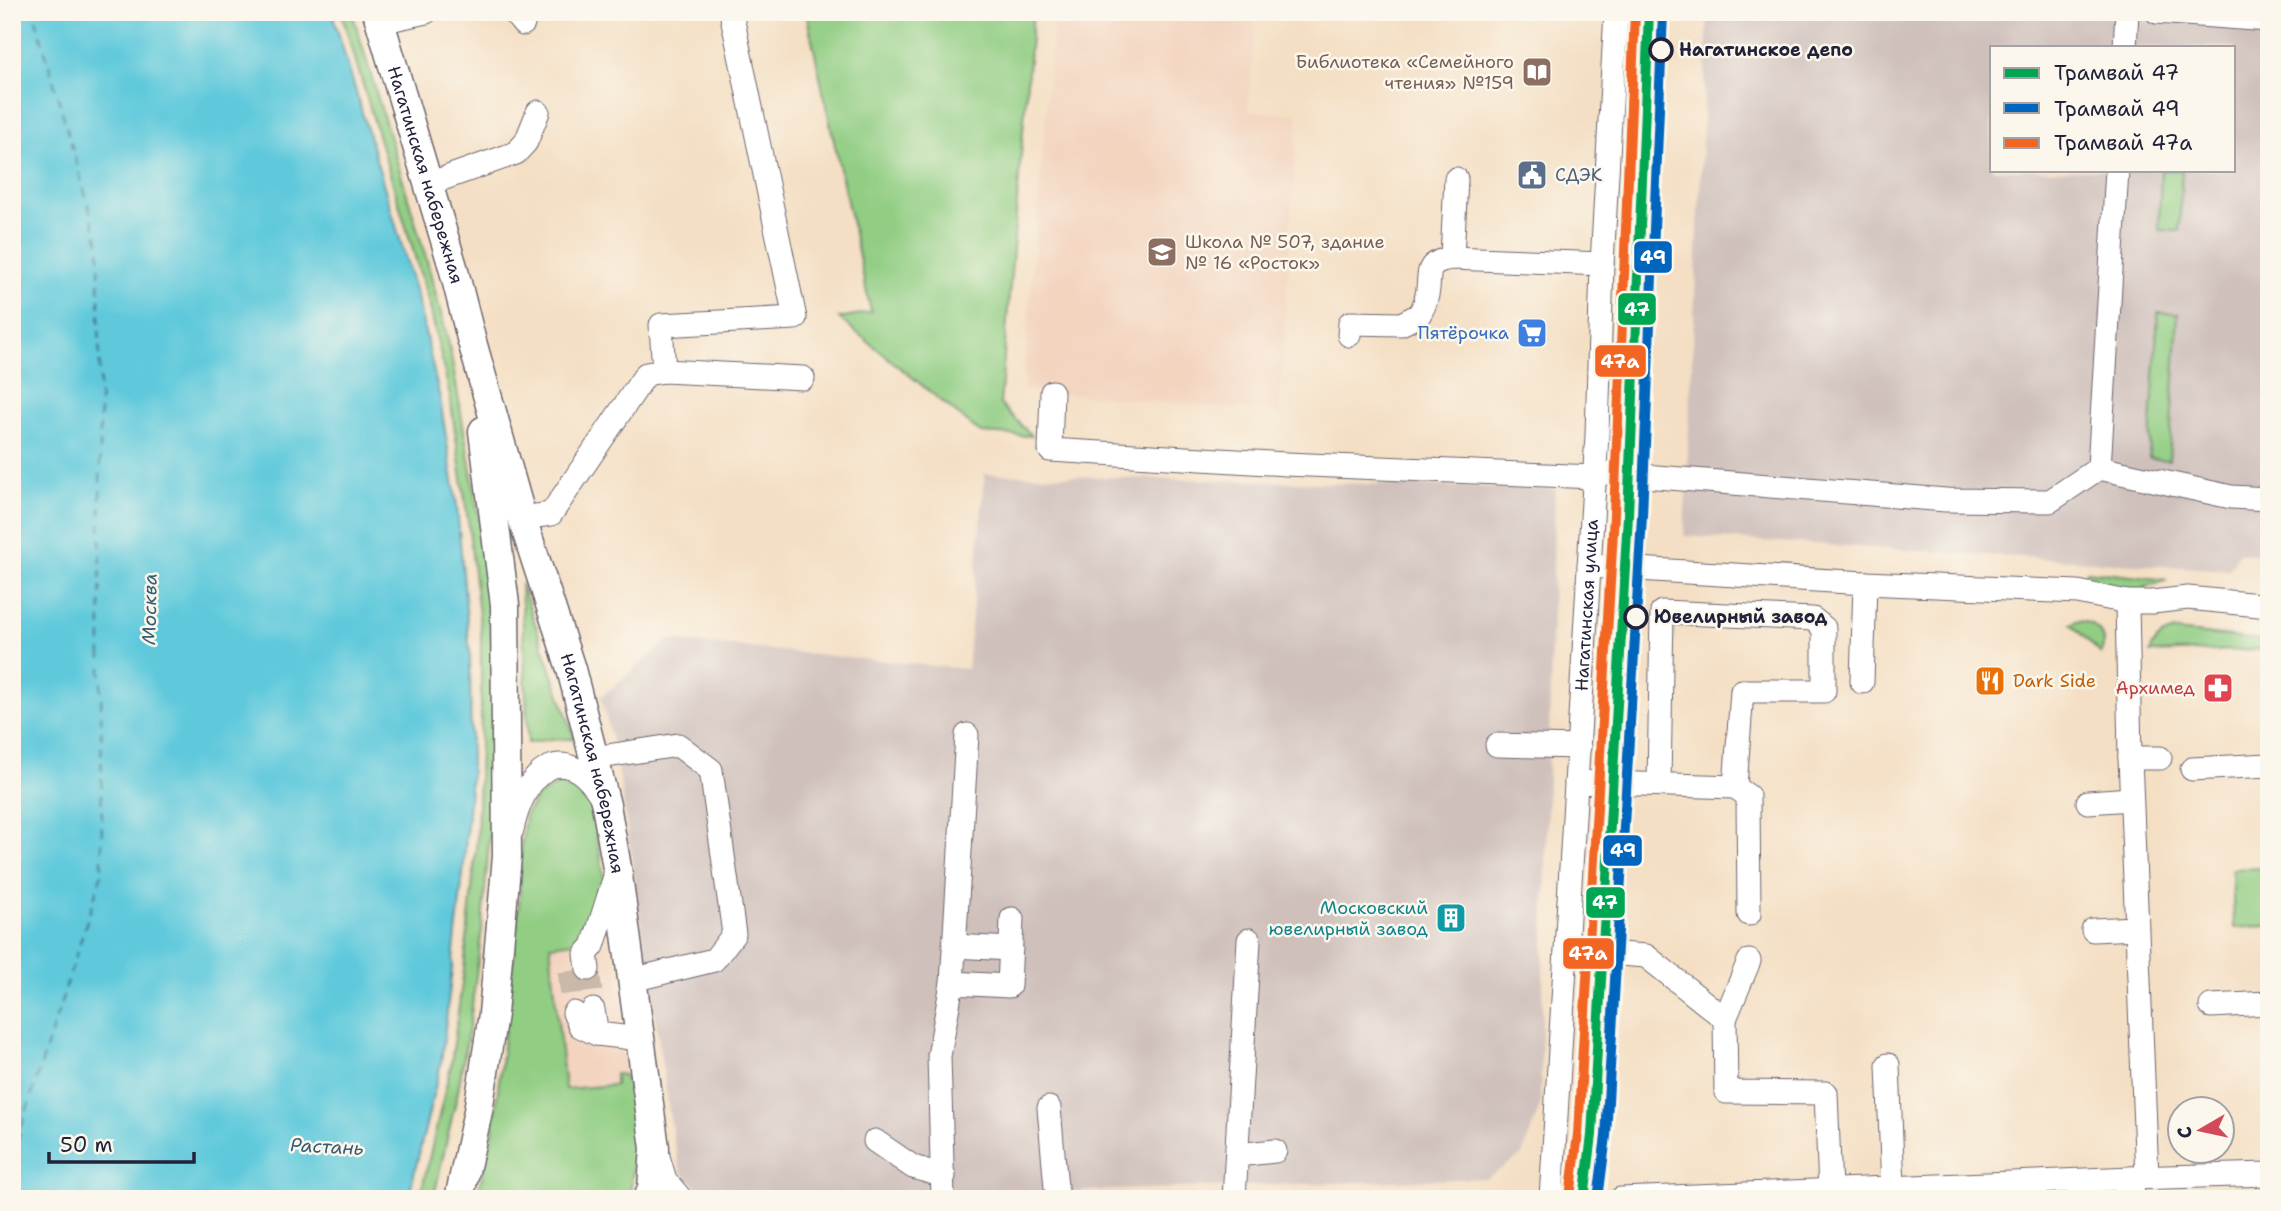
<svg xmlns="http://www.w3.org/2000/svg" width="2281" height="1211" font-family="'Shantell Sans',sans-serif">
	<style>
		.built { fill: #f3d4bf }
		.industrial { fill: #cfc0bb; fill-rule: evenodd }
		.green { fill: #91cd83; stroke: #5a785f; stroke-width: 2 }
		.water { fill: #5fc9db; stroke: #40768b; stroke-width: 2 }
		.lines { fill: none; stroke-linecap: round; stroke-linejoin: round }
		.ferry { stroke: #375c73; stroke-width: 2; stroke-dasharray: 9 7; stroke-linecap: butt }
		.minor-tunnel { stroke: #cab9a9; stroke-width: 23; stroke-dasharray: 23 11; stroke-linecap: butt }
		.minor-casing { stroke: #6c646b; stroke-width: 25 }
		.major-casing { stroke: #6c646b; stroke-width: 31 }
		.minor { stroke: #fff; stroke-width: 23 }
		.major { stroke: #fff; stroke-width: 28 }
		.tram-1-casing { stroke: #fbf7ec; stroke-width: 16 }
		.tram-2-casing { stroke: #fbf7ec; stroke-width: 16 }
		.tram-3-casing { stroke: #fbf7ec; stroke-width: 16 }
		.tram-1 { stroke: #00a651; stroke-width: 10 }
		.tram-2 { stroke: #0065bd; stroke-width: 10 }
		.tram-3 { stroke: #f26522; stroke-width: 10 }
		.stop-dot { fill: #fbf7ec; stroke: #22223b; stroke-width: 3.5 }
		.labels { text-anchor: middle; stroke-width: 5; stroke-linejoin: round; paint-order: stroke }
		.stop-label { font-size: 18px; font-weight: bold; fill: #22223b; stroke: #fbf7ec; text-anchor: start }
		.education-label { font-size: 18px; fill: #785e54; stroke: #fbf7ec; text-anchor: end }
		.street-label { font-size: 18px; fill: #22223b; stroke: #fbf7ec }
		.service-label { font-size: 18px; fill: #4e5e75; stroke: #fbf7ec; text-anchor: start }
		.shop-label { font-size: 18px; fill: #366cbe; stroke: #fbf7ec; text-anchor: end }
		.food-label { font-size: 18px; fill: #c56008; stroke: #fbf7ec; text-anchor: start }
		.health-label { font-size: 18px; fill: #be3a42; stroke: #fbf7ec; text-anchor: end }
		.culture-label { font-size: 18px; fill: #0d838f; stroke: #fbf7ec; text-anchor: end }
		.water-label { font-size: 19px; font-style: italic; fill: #375c73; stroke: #fbf7ec }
		.line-badge { stroke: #fbf7ec; stroke-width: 2.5 }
		.badge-label { font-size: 19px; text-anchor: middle; font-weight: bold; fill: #fff }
	</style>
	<rect width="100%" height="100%" fill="#fbf7ec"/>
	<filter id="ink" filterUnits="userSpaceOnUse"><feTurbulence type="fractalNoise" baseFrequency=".0143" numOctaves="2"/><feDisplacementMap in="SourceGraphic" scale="14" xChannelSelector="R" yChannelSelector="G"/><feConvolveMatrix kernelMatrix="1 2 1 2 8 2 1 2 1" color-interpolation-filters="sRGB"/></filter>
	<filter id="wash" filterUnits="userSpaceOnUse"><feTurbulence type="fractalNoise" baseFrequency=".00686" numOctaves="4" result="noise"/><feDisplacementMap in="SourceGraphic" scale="28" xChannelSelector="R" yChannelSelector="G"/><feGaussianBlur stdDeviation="1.57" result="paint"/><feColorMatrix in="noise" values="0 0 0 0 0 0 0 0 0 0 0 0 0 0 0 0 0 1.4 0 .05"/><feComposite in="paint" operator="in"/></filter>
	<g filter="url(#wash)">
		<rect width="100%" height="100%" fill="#f4dfc4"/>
		<path class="built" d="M1166,12H1256L1248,111L1298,114L1279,412L1023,390L1053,26Z
			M611,927L635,1093L563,1103L546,937Z"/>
		<path class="industrial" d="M1708,12H2269V555L2239,553L2229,570L1684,536ZM1992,47H2234V170H1992Z
			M985,474L1555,489L1540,1106L1522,1155L1487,1178L840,1199H725L706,1196L681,1172L673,1138L617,760L601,697L669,640L967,669Z"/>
		<path class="green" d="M341,12H352L427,261L449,344L481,528L491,611L494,679L493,796L481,937L470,1022L458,1091L434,1196H428L422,1189L451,1065L464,969L477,838L481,718V633L468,521L450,396L429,303Z
			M806,12H1033L1000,404L1032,436L981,433L839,318L871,312Z
			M2161,170H2182L2179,231L2159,230Z
			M2158,313L2178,314L2169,460L2149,458Z
			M2086,571L2168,580L2148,586L2141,591L2085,585Z
			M521,583L575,739H550L528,743Z
			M2076,621C2095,621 2108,634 2101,654L2071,624Z
			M2176,631L2269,641V649L2150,653C2155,639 2162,634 2176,631Z
			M558,784L577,790L592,805L604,878L583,941L550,945L565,1089L615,1085V1074L624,1075C644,1113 634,1156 630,1196L629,1199H476L493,1133L520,897V857L525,815L538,796Z
			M2269,868V926L2234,928L2232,869Z"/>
		<path class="water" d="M12,12H332L416,293L440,399L457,506L470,654L471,775L463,874L441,1063L408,1199H12Z"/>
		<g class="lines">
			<path class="ferry" d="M12,1157L102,873L99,243L34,12"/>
		</g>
	</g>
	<g filter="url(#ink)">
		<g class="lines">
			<path class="minor-tunnel" d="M588,969L593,1010
				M569,971L574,1013"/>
			<g class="minor-casing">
				<g id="minor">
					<path d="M513,12L523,24"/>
					<path d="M2157,12L2269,20"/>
					<path d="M380,22L426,12"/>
					<path d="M2125,47L2127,12"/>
					<path d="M428,184L516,153L526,142L538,112"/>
					<path d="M1452,258L1456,179"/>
					<path d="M1349,335L1350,323L1401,324L1419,315C1422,310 1425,305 1426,299C1433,276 1420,263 1452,258L1602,264"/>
					<path d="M664,371L661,325L795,318L731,12"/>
					<path d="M1052,392L1050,450L1286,464L1594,477"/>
					<path d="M2099,468L2231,497L2269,499"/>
					<path d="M1594,472L1946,500L2050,501L2099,468L2117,170"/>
					<path d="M522,518L551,514L646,374L664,371L803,378"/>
					<path d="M1589,566L1865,583L2078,592L2127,602H2152L2188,598L2269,606"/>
					<path d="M2127,602L2130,758L2147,1177"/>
					<path d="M1862,682L1865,583"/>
					<path d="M1497,745L1579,747"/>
					<path d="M594,758L678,745L711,770L734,934L714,960L632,980"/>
					<path d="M2130,758H2160"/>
					<path d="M2192,769L2269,765"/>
					<path d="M1576,782L1735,787L1742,691H1824V628L1813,619L1662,612L1659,784"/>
					<path d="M1735,787L1748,796L1749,914"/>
					<path d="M2088,802L2131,799"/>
					<path d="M512,830C524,773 563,734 603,799"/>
					<path d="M2093,930L2136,928"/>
					<path d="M954,946L1011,949"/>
					<path d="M1567,950L1646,956L1725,1019"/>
					<path d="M1749,961L1725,1019L1726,1092L1826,1093L1830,1190"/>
					<path d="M588,969L586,954L593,946L617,870"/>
					<path d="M952,983L1009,986L1012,919"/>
					<path d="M2211,1006L2269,1003"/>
					<path d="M593,1010L597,1034L641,1039"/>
					<path d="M574,1013L580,1026L597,1034"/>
					<path d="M1888,1065L1893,1188"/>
					<path d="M1049,1108L1057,1199"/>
					<path d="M875,1141L913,1167L944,1176"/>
					<path d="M657,1153L665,1180L681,1199"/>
					<path d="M1237,1155L1275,1151"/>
					<path d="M2132,1178L2133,1199"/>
					<path d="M943,1199L939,1056L952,983L967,735"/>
					<path d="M1234,1199L1249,940"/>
					<path id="s1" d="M1551,1199L1597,435L1602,264L1616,12"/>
					<path d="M1621,1199L2132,1178L2269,1174"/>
				</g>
			</g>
			<g class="major-casing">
				<g id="major">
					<path id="s2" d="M377,12L453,267L471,338L522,518L571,669L606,805L617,868L655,1148L652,1188L648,1199"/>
					<path d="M459,1199L478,1111L493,1014L507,856L505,605L483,431"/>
				</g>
			</g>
			<use href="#minor" class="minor"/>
			<use href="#major" class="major"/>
			<g class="tram-1-casing">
				<path id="tram-1" d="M1584,1199L1592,1135L1628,515L1649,12"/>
			</g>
			<g class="tram-2-casing">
				<path id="tram-2" d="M1598,1199L1606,1136L1642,516L1663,13"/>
			</g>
			<g class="tram-3-casing">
				<path id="tram-3" d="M1570,1197L1578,1134L1614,514L1635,12"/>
			</g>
			<use href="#tram-1" class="tram-1"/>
			<use href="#tram-2" class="tram-2"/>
			<use href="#tram-3" class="tram-3"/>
		</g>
	</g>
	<defs>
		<g id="library-square" transform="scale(1.575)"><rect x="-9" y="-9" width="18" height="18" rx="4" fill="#8d6e63" stroke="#fbf7ec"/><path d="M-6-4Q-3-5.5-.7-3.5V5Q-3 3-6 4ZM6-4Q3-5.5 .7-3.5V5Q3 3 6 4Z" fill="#fff"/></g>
		<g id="civic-square" transform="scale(1.575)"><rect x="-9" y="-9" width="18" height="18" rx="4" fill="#5c6f8a" stroke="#fbf7ec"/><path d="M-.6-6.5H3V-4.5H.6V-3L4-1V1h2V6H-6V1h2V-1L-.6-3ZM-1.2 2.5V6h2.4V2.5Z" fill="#fff"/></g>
		<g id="school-square" transform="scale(1.575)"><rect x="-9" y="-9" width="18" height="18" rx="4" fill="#8d6e63" stroke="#fbf7ec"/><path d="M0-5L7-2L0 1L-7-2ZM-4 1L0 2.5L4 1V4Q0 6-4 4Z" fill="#fff"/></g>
		<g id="supermarket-square" transform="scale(1.575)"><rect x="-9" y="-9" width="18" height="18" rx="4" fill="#3f7fe0" stroke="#fbf7ec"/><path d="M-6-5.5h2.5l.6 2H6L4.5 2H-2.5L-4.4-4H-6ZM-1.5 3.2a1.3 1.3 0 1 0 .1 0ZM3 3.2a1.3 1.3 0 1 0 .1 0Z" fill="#fff"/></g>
		<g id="restaurant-square" transform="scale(1.575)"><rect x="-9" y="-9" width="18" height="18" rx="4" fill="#e8710a" stroke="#fbf7ec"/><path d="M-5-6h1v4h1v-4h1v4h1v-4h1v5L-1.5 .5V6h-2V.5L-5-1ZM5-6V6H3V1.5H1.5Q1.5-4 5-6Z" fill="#fff"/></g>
		<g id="pharmacy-square" transform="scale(1.575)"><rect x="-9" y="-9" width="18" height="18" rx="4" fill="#e0444e" stroke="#fbf7ec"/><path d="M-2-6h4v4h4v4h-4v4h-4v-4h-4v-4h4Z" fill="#fff"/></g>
		<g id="building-square" transform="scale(1.575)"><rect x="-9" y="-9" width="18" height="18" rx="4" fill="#0f9aa8" stroke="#fbf7ec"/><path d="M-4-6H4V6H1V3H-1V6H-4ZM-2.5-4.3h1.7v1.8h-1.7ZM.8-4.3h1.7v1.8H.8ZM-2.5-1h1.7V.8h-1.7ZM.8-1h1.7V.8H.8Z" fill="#fff"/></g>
	</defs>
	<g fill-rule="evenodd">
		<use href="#library-square" x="1537" y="72"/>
		<use href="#civic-square" x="1532" y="175"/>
		<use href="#school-square" x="1162" y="252"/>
		<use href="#supermarket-square" x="1532" y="333"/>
		<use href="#restaurant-square" x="1990" y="681"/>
		<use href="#pharmacy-square" x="2218" y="688"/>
		<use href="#building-square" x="1451" y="918"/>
	</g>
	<g class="stop-dot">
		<circle cx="1661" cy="50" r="11"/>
		<circle cx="1636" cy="617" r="11"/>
	</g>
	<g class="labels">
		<g class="stop-label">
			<text x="1679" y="56">Нагатинское депо</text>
			<text x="1654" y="623">Ювелирный завод</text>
		</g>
		<g class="education-label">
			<text x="1514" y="68">Библиотека «Семейного<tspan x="1514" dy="21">чтения» №159</tspan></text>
			<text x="1185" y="248" text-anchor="start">Школа № 507, здание<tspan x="1185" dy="21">№ 16 «Росток»</tspan></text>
		</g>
		<g class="street-label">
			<text dy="6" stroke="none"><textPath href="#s2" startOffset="170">Нагатинская набережная</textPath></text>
			<text dy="6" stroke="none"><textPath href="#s1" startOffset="595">Нагатинская улица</textPath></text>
			<text dy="6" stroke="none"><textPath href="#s2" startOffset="782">Нагатинская набережная</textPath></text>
		</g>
		<g class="service-label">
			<text x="1555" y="181">СДЭК</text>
		</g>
		<g class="shop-label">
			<text x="1509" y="339">Пятёрочка</text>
		</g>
		<g class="food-label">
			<text x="2013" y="687">Dark Side</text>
		</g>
		<g class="health-label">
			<text x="2195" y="694">Архимед</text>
		</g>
		<g class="culture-label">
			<text x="1428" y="914">Московский<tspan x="1428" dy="21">ювелирный завод</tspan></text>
		</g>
		<g class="water-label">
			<text transform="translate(149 609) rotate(-89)" y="7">Москва</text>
			<text transform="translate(327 1146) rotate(3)" y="7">Растань</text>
		</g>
	</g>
	<g class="line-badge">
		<rect x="1633" y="240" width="40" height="34" rx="7" fill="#0065bd"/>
		<rect x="1617" y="292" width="40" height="34" rx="7" fill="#00a651"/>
		<rect x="1594" y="344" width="53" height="34" rx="7" fill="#f26522"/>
		<rect x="1602" y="834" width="41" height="33" rx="7" fill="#0065bd"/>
		<rect x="1585" y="886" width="41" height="33" rx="7" fill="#00a651"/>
		<rect x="1562" y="937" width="53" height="33" rx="7" fill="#f26522"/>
	</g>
	<g class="badge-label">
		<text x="1653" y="264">49</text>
		<text x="1637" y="316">47</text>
		<text x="1620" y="368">47а</text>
		<text x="1623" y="857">49</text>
		<text x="1605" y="909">47</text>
		<text x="1588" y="960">47а</text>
	</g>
	<rect width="2281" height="1211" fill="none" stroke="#fbf7ec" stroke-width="42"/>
	<rect x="1990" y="46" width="245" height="126" fill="#fbf7ec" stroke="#a4a2a5" stroke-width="2"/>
	<rect x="2004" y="68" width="35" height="10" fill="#00a651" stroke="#a4a2a5" stroke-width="2"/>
	<text x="2054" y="80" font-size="21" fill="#22223b">Трамвай 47</text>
	<rect x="2004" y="103" width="35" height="10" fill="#0065bd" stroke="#a4a2a5" stroke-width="2"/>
	<text x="2054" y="116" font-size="21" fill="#22223b">Трамвай 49</text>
	<rect x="2004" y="138" width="35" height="10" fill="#f26522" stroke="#a4a2a5" stroke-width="2"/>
	<text x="2054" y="150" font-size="21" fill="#22223b">Трамвай 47а</text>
	<g transform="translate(2201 1130) rotate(261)"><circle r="33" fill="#fbf7ec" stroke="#a4a2a5" stroke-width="2"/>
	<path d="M0-5L12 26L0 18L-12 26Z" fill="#d1495b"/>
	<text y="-10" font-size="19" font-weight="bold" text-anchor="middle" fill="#22223b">С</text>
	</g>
	<path d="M49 1152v10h145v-10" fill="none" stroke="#22223b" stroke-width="3.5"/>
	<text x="60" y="1152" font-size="21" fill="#22223b" stroke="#fbf7ec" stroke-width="5" paint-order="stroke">50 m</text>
</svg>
